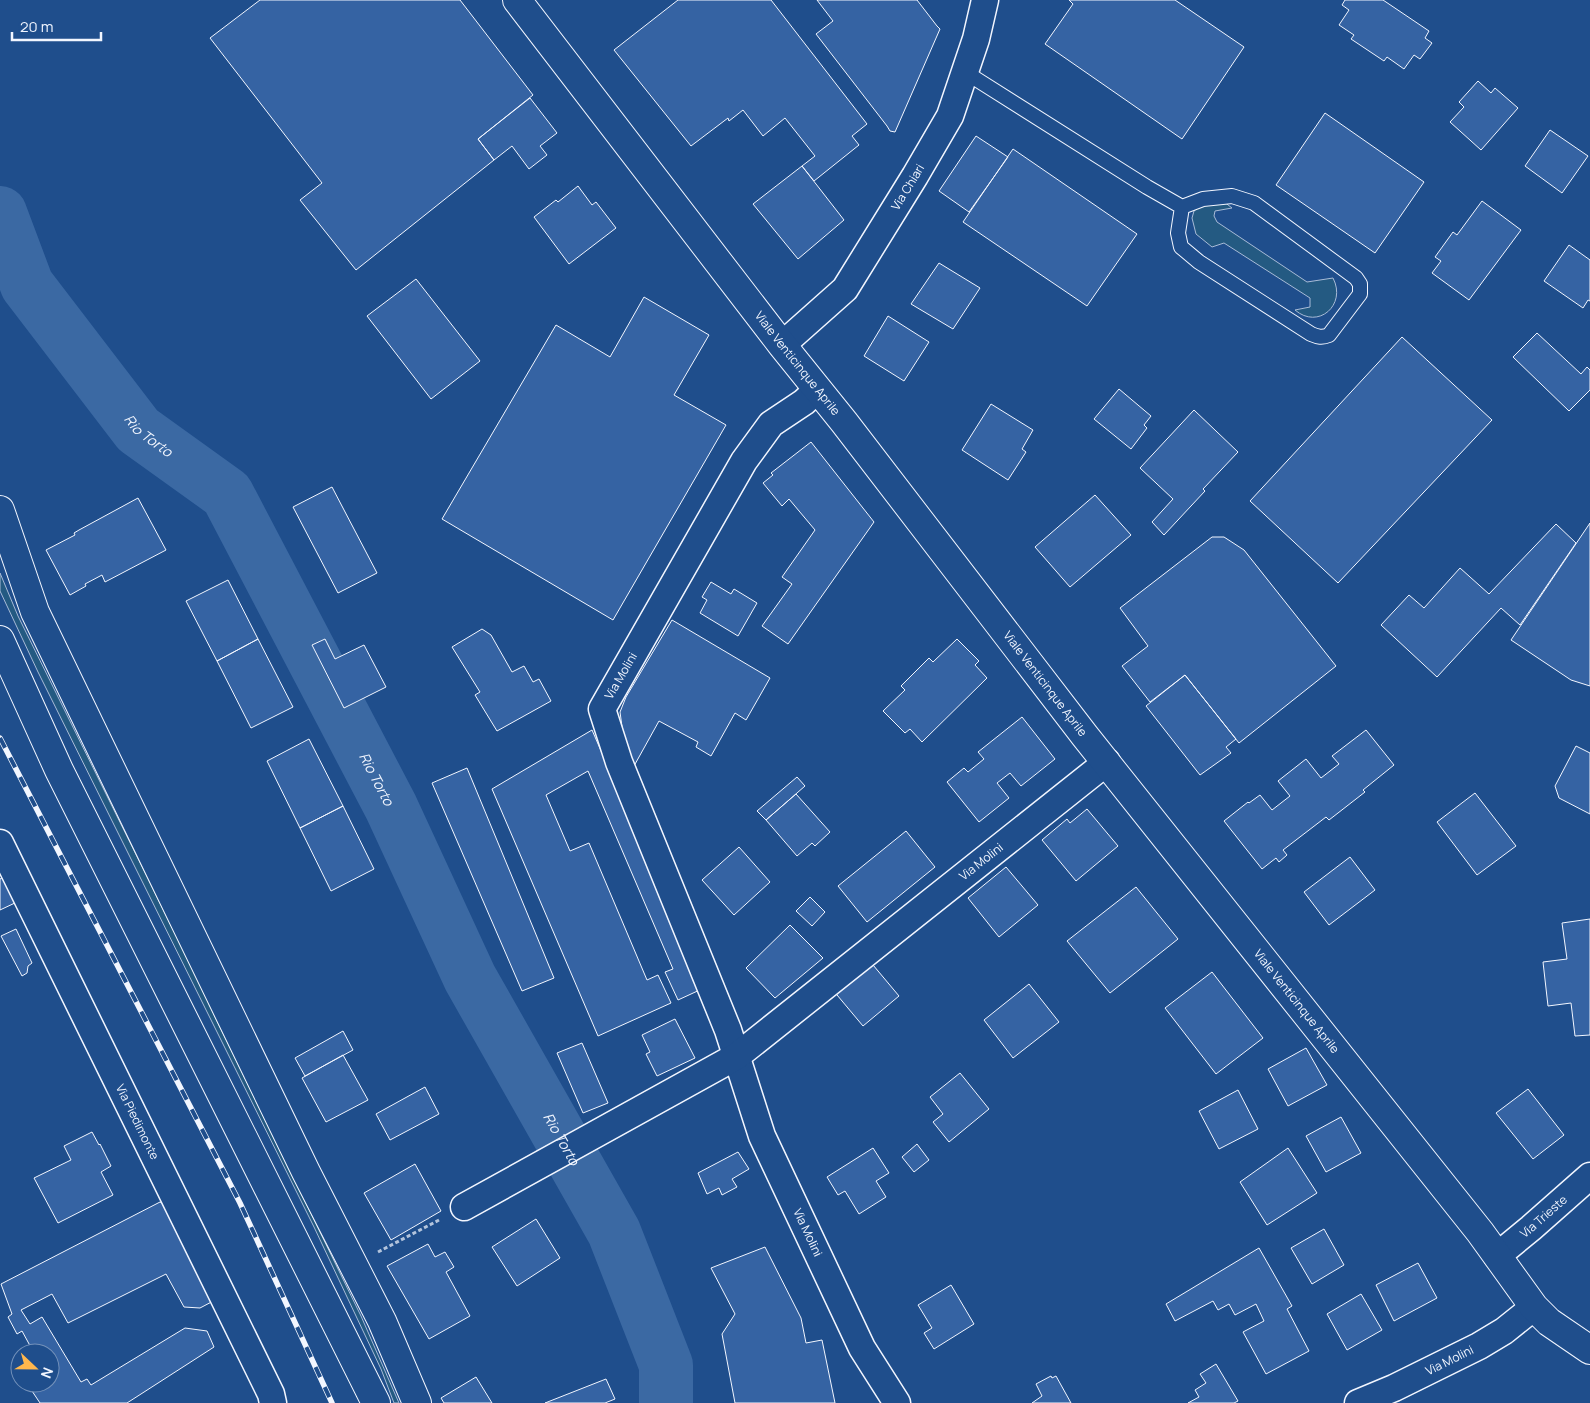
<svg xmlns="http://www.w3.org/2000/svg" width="1590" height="1403" font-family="Manrope,sans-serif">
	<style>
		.green { fill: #245a82; stroke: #a8bbd7 }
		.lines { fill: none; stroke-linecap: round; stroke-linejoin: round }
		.river { stroke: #3b69a3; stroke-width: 54 }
		.building { fill: #3563a3; stroke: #f2f6ff }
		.lane-casing { stroke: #f2f6ff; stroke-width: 16 }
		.street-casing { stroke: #f2f6ff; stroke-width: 29 }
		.secondary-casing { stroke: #f2f6ff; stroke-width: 30 }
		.primary-casing { stroke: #f2f6ff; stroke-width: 30 }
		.path { stroke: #b3c4dc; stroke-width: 3; stroke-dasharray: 4 2.5; stroke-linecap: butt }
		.lane { stroke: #1f4e8c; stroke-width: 14 }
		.street { stroke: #1f4e8c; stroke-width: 26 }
		.secondary { stroke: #1f4e8c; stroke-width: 28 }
		.primary { stroke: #1f4e8c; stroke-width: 28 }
		.rail-casing { stroke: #f2f6ff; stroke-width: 5.5 }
		.rail { stroke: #1f4e8c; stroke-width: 4; stroke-dasharray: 11; stroke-linecap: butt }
		.labels { text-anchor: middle; stroke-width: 4; stroke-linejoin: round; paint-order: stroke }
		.street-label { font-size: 12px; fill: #f2f6ff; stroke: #1f4e8c }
		.water-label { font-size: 14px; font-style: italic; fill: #f2f6ff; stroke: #1f4e8c }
	</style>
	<rect width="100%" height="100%" fill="#1f4e8c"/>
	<path class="green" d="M1223,201L1232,208L1215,211L1214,216L1217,222L1307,282L1333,278C1347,305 1318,330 1295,310L1310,307V298L1224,243L1212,247L1196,234L1192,218L1194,211L1200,206Z
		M0,573L18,616L201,986L216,1019L361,1316L399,1403H394L381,1369L314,1227L38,672L0,591Z"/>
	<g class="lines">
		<path class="river" id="s1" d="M0,213L27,285L138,430L227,494L391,807L470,978L614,1232L666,1365V1403"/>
	</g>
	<path class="building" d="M260,0H460L533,95L478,139L494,160L356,270L300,200L322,183L210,38Z
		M678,0H771L867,124L852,136L859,145L814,181L802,166L815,156L785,118L763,136L743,110L729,121L728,118L691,146L614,50Z
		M817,0H917L937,26L940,29L895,132L890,131L887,126L816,34L833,21Z
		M1069,0H1175L1244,47L1182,139L1045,44L1073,4Z
		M1345,0H1383L1429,31L1425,38L1432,43L1420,59L1414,55L1404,69L1387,57L1384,61L1351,39L1354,35L1339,25L1349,10L1342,5Z
		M1478,81L1491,93L1495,88L1518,108L1481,150L1450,122L1464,107L1459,102Z
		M530,98L557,133L540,146L547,155L529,169L512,146L494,160L478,139Z
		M1325,113L1424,182L1375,253L1276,185Z
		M1550,130L1588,156L1562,193L1525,166Z
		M976,136L1008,157L969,212L939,191Z
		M1013,149L1137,234L1087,306L963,222Z
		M802,166L844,220L798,259L753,204Z
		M578,186L592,205L596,202L616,228L569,264L534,217L556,200L558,202Z
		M1482,201L1521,230L1469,300L1432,273L1441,261L1435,257L1453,232L1457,235Z
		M1569,245L1590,260V301L1588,300L1583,308L1544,281Z
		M939,263L980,288L953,329L911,304Z
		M416,279L480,361L431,399L367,316Z
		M644,297L709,335L674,395L726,425L613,620L442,519L556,325L610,357Z
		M888,316L929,342L904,381L864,356Z
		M1537,333L1581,374L1587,367L1590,370V390L1569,411L1513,357Z
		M1402,337L1492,420L1338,583L1250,501Z
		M1119,389L1151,416L1144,425L1147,428L1131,449L1094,419Z
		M991,404L1033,430L1022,449L1026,452L1008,480L962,450Z
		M1194,410L1238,452L1203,489L1205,491L1164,535L1152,522L1173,499L1140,468Z
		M811,442L874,522L788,644L762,626L792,584L782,577L815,530L789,499L782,506L763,483L773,475L771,473Z
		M332,487L377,573L338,593L293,507Z
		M1095,495L1131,535L1070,587L1035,547Z
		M138,498L166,550L105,582L102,575L85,584L86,586L70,595L46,550L75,535L74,533L79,530Z
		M1590,523V686L1571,680L1511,640Z
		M1556,524L1576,543L1520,625L1501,608L1437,677L1381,625L1409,595L1424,608L1460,568L1489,594Z
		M1212,537H1224L1244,550L1336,666L1239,743L1185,675L1150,702L1122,666L1148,646L1120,608Z
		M228,580L258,639L217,661L186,601Z
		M711,582L731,594L734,589L757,603L738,636L700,613L707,600L702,597Z
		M672,620L770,678L746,720L735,713L711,756L696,747L698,742L659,721L634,766L623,734L620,712L626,697Z
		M482,629L491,635L512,672L524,666L533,682L539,679L551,701L497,731L475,695L480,692L452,647Z
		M258,639L293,707L251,728L217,661Z
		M325,639L335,659L364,645L386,687L344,708L312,645Z
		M957,639L979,661L975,665L987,678L922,742L910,729L905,733L883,711L905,690L901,686L929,658L933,662Z
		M1185,675L1236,739L1226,747L1231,753L1200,775L1146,706Z
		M1022,717L1055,759L1021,786L1010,773L997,783L1009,798L979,822L947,782L964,768L968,772L984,759L978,752Z
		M592,730L704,988L678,1000L665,972L673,969L588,771L546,795L570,851L589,843L647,980L658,975L671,1003L598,1036L492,789Z
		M1366,730L1394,765L1363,790L1365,792L1329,820L1326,817L1283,850L1287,855L1279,862L1276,858L1262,869L1224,821L1248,802L1249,803L1260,795L1272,810L1290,796L1278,781L1306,759L1321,778L1339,764L1332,756Z
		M309,739L343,806L300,828L267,761Z
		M1576,746L1590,753V814L1559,798L1555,786Z
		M467,768L554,978L522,991L432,783Z
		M797,777L805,786L766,820L757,811Z
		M1475,793L1516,846L1477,875L1437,822Z
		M796,794L830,832L815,846L812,843L797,856L766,820Z
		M343,806L374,869L331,891L300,828Z
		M1087,809L1118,846L1076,881L1042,840L1067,819L1070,823Z
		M906,831L935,867L867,922L838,886Z
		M739,847L770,882L734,915L702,880Z
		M1350,857L1375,890L1329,925L1304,892Z
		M1006,867L1038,905L999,937L968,898Z
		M5,876L17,902L0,910V879Z
		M1136,887L1178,939L1110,993L1067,941Z
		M810,897L825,912L812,926L796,911Z
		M1590,919V1035L1575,1036L1571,1003L1548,1006L1543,962L1567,959L1562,923Z
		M790,925L823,958L775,998L746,968Z
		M16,929L32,963L28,966L27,973L22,976L1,936Z
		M868,959L899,996L863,1026L832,989Z
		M1212,972L1263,1038L1216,1074L1165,1008Z
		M1029,984L1059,1022L1013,1058L984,1020Z
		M675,1019L695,1058L657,1076L646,1054L650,1052L642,1035Z
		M343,1031L353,1050L305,1076L295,1058Z
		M582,1043L608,1103L583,1113L557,1053Z
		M1306,1048L1327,1085L1288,1106L1268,1069Z
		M343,1055L368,1100L326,1122L302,1078Z
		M960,1073L989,1109L949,1142L933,1122L943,1114L930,1097Z
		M425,1087L439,1114L390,1140L376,1114Z
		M1528,1089L1564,1135L1533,1159L1496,1113Z
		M1238,1090L1258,1129L1219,1149L1199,1111Z
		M1341,1117L1361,1153L1326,1172L1306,1136Z
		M92,1132L99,1145L100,1144L111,1166L101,1172L113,1195L58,1223L34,1178L71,1160L64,1146Z
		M917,1144L929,1160L914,1172L902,1157Z
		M873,1148L889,1173L876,1181L886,1197L859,1214L845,1191L838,1195L827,1177Z
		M1288,1148L1317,1193L1267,1225L1240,1182Z
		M738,1152L749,1169L732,1179L737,1187L722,1195L719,1188L707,1194L698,1173Z
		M415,1164L441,1211L391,1240L364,1193Z
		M160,1202L165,1204L219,1298L200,1308L184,1307L166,1274L68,1323L52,1294L21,1310L30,1324L42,1317L81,1382L87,1379L91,1385L185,1328L207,1331L214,1347L127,1403H40L28,1385L31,1383H50V1353H34L22,1331L17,1334L8,1317L12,1314L1,1284Z
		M536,1219L560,1258L517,1286L492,1247Z
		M1324,1229L1344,1265L1312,1284L1291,1248Z
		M428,1244L435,1257L445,1252L454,1267L446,1272L470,1316L429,1339L387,1266Z
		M765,1247L801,1318L806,1343L822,1340L835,1403H735L722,1334L735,1314L711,1268Z
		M1259,1248L1292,1306L1287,1309L1309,1351L1266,1374L1243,1332L1264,1321L1256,1304L1235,1315L1229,1304L1218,1310L1213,1301L1175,1321L1166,1304Z
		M1418,1263L1437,1298L1394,1321L1376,1285Z
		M951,1285L974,1324L934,1349L924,1333L932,1328L918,1305Z
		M1361,1294L1382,1330L1347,1350L1327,1314Z
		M1216,1364L1238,1401L1234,1403H1188L1199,1397L1195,1390L1206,1383L1200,1374Z
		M1051,1376L1052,1378L1056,1376L1071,1403H1032L1042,1396L1036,1384Z
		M476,1377L492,1403H444L441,1398Z
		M606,1379L615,1399L605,1403H545Z"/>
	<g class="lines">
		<g class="lane-casing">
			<path id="lane" d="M965,72L1147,187L1182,207L1203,199L1232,196L1254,203L1356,278L1360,284V294L1329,335C1322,338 1318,337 1311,334L1199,262L1181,247L1178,233L1182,207"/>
		</g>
		<g class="street-casing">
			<g id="street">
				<path id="s2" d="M782,345L845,289L915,176L950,116L976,39L985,0"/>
				<path id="s3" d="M817,390L804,402L771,424L744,461L602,709L619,762L728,1030L762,1136L862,1348L897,1403"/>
				<path id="s4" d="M0,843L271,1394L273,1403"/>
				<path id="s5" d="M464,1207L737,1056L1107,762"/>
				<path id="s6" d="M1497,1256L1531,1228L1590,1176"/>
				<path id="s7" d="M1358,1403L1394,1388L1479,1346L1504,1331L1534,1307"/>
			</g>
		</g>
		<g class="secondary-casing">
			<g id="secondary">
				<path id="s8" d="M517,0L782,345L844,422L1085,736L1480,1232L1534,1307L1549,1322L1590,1350"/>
			</g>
		</g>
		<g class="primary-casing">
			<path id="primary" d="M0,510L35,612L306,1172L382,1321L417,1403
				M0,640L59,770L376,1403"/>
		</g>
		<path class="path" d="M378,1252L439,1220"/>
		<use href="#lane" class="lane"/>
		<use href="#street" class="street"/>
		<use href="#secondary" class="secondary"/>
		<use href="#primary" class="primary"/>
		<g class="rail-casing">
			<path id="rail" d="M0,738L240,1203L332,1403"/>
		</g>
		<use href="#rail" class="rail"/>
	</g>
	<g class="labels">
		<g class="street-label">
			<text dy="4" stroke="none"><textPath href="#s2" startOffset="204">Via Chiari</textPath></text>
			<text dy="4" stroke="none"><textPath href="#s8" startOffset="459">Viale Venticinque Aprile</textPath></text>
			<text transform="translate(621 676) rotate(-60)" y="4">Via Molini</text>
			<text dy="4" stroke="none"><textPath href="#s8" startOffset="864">Viale Venticinque Aprile</textPath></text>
			<text dy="4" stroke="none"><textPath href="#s5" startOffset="624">Via Molini</textPath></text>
			<text dy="4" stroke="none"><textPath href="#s8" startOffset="1269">Viale Venticinque Aprile</textPath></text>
			<text dy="4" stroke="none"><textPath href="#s4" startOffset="311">Via Piedimonte</textPath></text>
			<text dy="4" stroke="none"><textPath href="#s6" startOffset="61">Via Trieste</textPath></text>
			<text dy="4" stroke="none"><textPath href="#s3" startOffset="952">Via Molini</textPath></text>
			<text dy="4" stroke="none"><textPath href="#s7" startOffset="101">Via Molini</textPath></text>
		</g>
		<g class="water-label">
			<text dy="5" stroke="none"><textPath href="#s1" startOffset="271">Rio Torto</textPath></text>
			<text dy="5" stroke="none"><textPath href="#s1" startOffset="691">Rio Torto</textPath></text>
			<text dy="5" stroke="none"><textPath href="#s1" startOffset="1096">Rio Torto</textPath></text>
		</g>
	</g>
	<g transform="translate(35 1368) rotate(112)"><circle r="24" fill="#1f4e8c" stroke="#7391ba"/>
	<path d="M0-4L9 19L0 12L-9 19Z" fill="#ffb74d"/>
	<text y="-8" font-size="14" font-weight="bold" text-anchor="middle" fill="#f2f6ff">N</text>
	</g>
	<path d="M12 32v8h89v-8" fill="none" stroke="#f2f6ff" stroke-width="2.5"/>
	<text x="20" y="32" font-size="15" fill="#f2f6ff" stroke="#1f4e8c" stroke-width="4" paint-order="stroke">20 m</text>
</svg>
